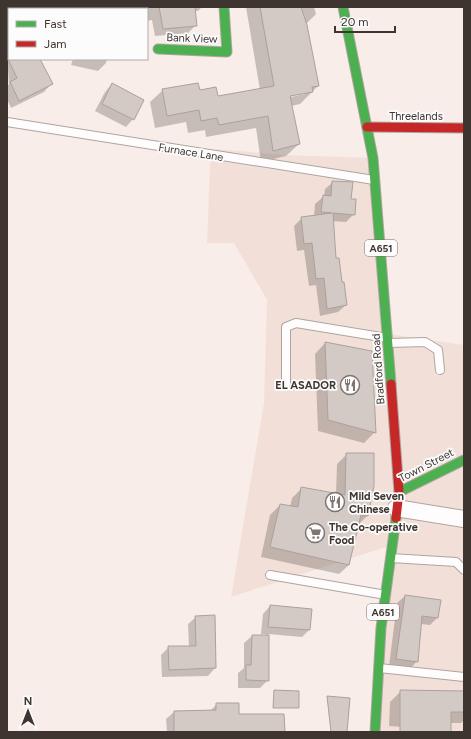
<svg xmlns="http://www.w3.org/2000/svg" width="471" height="739" font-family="Figtree,sans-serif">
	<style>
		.built { fill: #f2e0d8 }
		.shadow { fill: #0003; fill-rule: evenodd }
		.building { fill: #d3cac6; stroke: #aaa19d }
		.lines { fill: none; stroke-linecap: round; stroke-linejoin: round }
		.lane-casing { stroke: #aea5a1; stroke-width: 10 }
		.street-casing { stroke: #aea5a1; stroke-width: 18 }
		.fast-casing { stroke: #aea5a1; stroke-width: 11 }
		.jam-casing { stroke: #aea5a1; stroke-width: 11 }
		.lane { stroke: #fefcfc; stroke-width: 8 }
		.street { stroke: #fefcfc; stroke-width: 16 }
		.fast { stroke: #4caf50; stroke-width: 9 }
		.jam { stroke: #c62828; stroke-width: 9 }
		.labels { text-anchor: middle; stroke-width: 3.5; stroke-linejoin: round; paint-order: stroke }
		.shield { fill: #fcfcfc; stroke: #77706d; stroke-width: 1 }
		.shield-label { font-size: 10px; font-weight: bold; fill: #3e3430 }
		.street-label { font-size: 11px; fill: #3e3430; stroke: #fcfcfc }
		.poi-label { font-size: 11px; font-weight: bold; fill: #3e3430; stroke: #fcfcfc; text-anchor: start }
	</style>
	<rect width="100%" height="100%" fill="#f8ede8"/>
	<path class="built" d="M216,149L284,155L373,158L388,334L464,345V732H375L392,545L231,597L264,403L267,300L234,243H207L210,164Z"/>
	<path class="shadow" d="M75,7H110L109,9H74Z
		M135,7H202L198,11H194L196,25L188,33L155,36L152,20L147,21V9H136Z
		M246,7H314L316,14L305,25L318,86L300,104L291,106L299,144L286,156L261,162L256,128L206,137L205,130L188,133L186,122L155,128L150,102L163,90L199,91L217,97L260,90ZM305,92V94L286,98L285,96Z
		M9,56V59H39L51,84L44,92L11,108L7,99V86L9,84L7,57Z
		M73,59H107L106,63L98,71L71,65Z
		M112,84L133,119L126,127L95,111L105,92Z
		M333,182L350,200L354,214L346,222L332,221L335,259L346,305L338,312L320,316L316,285L309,286L304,250L297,251L294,226L302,218L314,217L315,204L324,196L325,189Z
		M325,343L375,432L364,443L318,431L315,354Z
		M347,454L373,486L367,516L357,526L349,565L339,574L261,557L270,515L280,505L290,507L292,498L302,488L336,494L337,464Z
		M405,596L440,601L437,618L430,625L421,624L417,661L410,669L389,666L397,603Z
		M270,606L309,630L302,637L268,634V680L260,688H238V673L244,668V643L252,636H266V634H261L263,614Z
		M196,617L215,668L208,676L162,677L161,655L169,647H189L188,624Z
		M401,691L464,692V720L461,723H450V732H402V727L389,726L390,702Z
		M217,704L238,715L284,732H167L166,719L174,712L210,711Z"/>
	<path class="building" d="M159,7H195L197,26L163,29Z
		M260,7H301L307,25L319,86L312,87L313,92L290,96L300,144L273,151L268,116L219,125L217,118L201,121L199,110L167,116L162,89L198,83L200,90L216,87L218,96L274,86Z
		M8,59H40L53,84L19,101L10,82L17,78Z
		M112,83L144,100L134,120L102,104Z
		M332,181L353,182L351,199H356L355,215L333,213L336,258H339L342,282H344L347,305L327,309L324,278L316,279L312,243L304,244L301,217L332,213L321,212L323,195L331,196Z
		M325,342L372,351L376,433L328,420Z
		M346,453H374V486L368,516L361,515L349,565L270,547L280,504L298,507L301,487L345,495Z
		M405,595L441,600L438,618L422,616L418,662L396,659Z
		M270,605L312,609L310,630L268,627Z
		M215,615L216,668L169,670L168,646H196L195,616Z
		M252,635H269V681L246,680V665H251Z
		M274,690L299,691V708H273Z
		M400,690L464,691V712H451V732H400Z
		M327,696L350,698L347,732H331Z
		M216,703H239V714H284L285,732H174V711L216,710Z"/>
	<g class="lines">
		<g class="lane-casing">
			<path id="lane" d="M7,122L374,180
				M389,343L425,342L438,350L440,370
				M286,384V327L296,323L387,338
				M391,558L456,562L464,570
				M270,575L386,595
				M379,668L464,677"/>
		</g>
		<g class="street-casing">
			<path id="street" d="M396,508L464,519"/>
		</g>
		<g class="fast-casing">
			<path id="fast" d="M343,7L373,158L391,384
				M158,49L227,52L224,7
				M399,492L464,460
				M375,732L381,628L396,518"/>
		</g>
		<g class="jam-casing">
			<path id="jam" d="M367,127L464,128
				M391,384L399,492L396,518"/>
		</g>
		<use href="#lane" class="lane"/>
		<use href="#street" class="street"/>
		<use href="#fast" class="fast"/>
		<use href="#jam" class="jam"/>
	</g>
	<defs>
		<g id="restaurant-ring" transform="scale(1)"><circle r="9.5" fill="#fcfcfc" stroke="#7f7570" stroke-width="1.5"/><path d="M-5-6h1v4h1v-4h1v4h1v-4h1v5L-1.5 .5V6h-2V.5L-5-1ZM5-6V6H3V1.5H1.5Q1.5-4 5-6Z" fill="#7f7570"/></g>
		<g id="supermarket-ring" transform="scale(1)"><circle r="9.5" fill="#fcfcfc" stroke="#7f7570" stroke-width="1.5"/><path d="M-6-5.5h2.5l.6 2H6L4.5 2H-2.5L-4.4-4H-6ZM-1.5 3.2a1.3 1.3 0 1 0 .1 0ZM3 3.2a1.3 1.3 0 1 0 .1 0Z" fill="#7f7570"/></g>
	</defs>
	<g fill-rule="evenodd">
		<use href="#restaurant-ring" x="350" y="385"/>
		<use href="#restaurant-ring" x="335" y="502"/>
		<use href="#supermarket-ring" x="315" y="533"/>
	</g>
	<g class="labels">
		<g class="shield">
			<rect x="365" y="240" width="32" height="16" rx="3"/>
			<rect x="367" y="604" width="32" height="16" rx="3"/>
		</g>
		<g class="shield-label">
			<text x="381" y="252">A651</text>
			<text x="383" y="616">A651</text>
		</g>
		<g class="street-label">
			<text transform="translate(192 38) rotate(2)" y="4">Bank View</text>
			<text x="416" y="120">Threelands</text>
			<text transform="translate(191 152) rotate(9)" y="4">Furnace Lane</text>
			<text transform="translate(378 369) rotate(-94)" y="4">Bradford Road</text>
			<text transform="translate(426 465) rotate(-27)" y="4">Town Street</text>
		</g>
		<g class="poi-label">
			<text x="336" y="389" text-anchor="end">EL ASADOR</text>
			<text x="349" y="500">Mild Seven<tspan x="349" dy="13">Chinese</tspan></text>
			<text x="329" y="531">The Co-operative<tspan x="329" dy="13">Food</tspan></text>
		</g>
	</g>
	<rect width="471" height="739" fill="none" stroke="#3e3430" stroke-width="16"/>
	<rect x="8" y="8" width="140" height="52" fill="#fcfcfc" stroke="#b0acaa"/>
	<rect x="16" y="21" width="20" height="6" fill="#4caf50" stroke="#b0acaa"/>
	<text x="44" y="28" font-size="12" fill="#3e3430">Fast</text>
	<rect x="16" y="41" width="20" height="6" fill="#c62828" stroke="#b0acaa"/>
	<text x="44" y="48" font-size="12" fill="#3e3430">Jam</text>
	<g transform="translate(28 711)" stroke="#fcfcfc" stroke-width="3" paint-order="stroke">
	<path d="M0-3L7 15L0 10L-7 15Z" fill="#3e3430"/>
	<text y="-6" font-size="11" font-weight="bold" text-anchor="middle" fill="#3e3430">N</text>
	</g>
	<path d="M335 26v6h60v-6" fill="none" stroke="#3e3430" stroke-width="2"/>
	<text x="341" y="26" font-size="12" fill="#3e3430" stroke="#fcfcfc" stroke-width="3" paint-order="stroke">20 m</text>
</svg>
